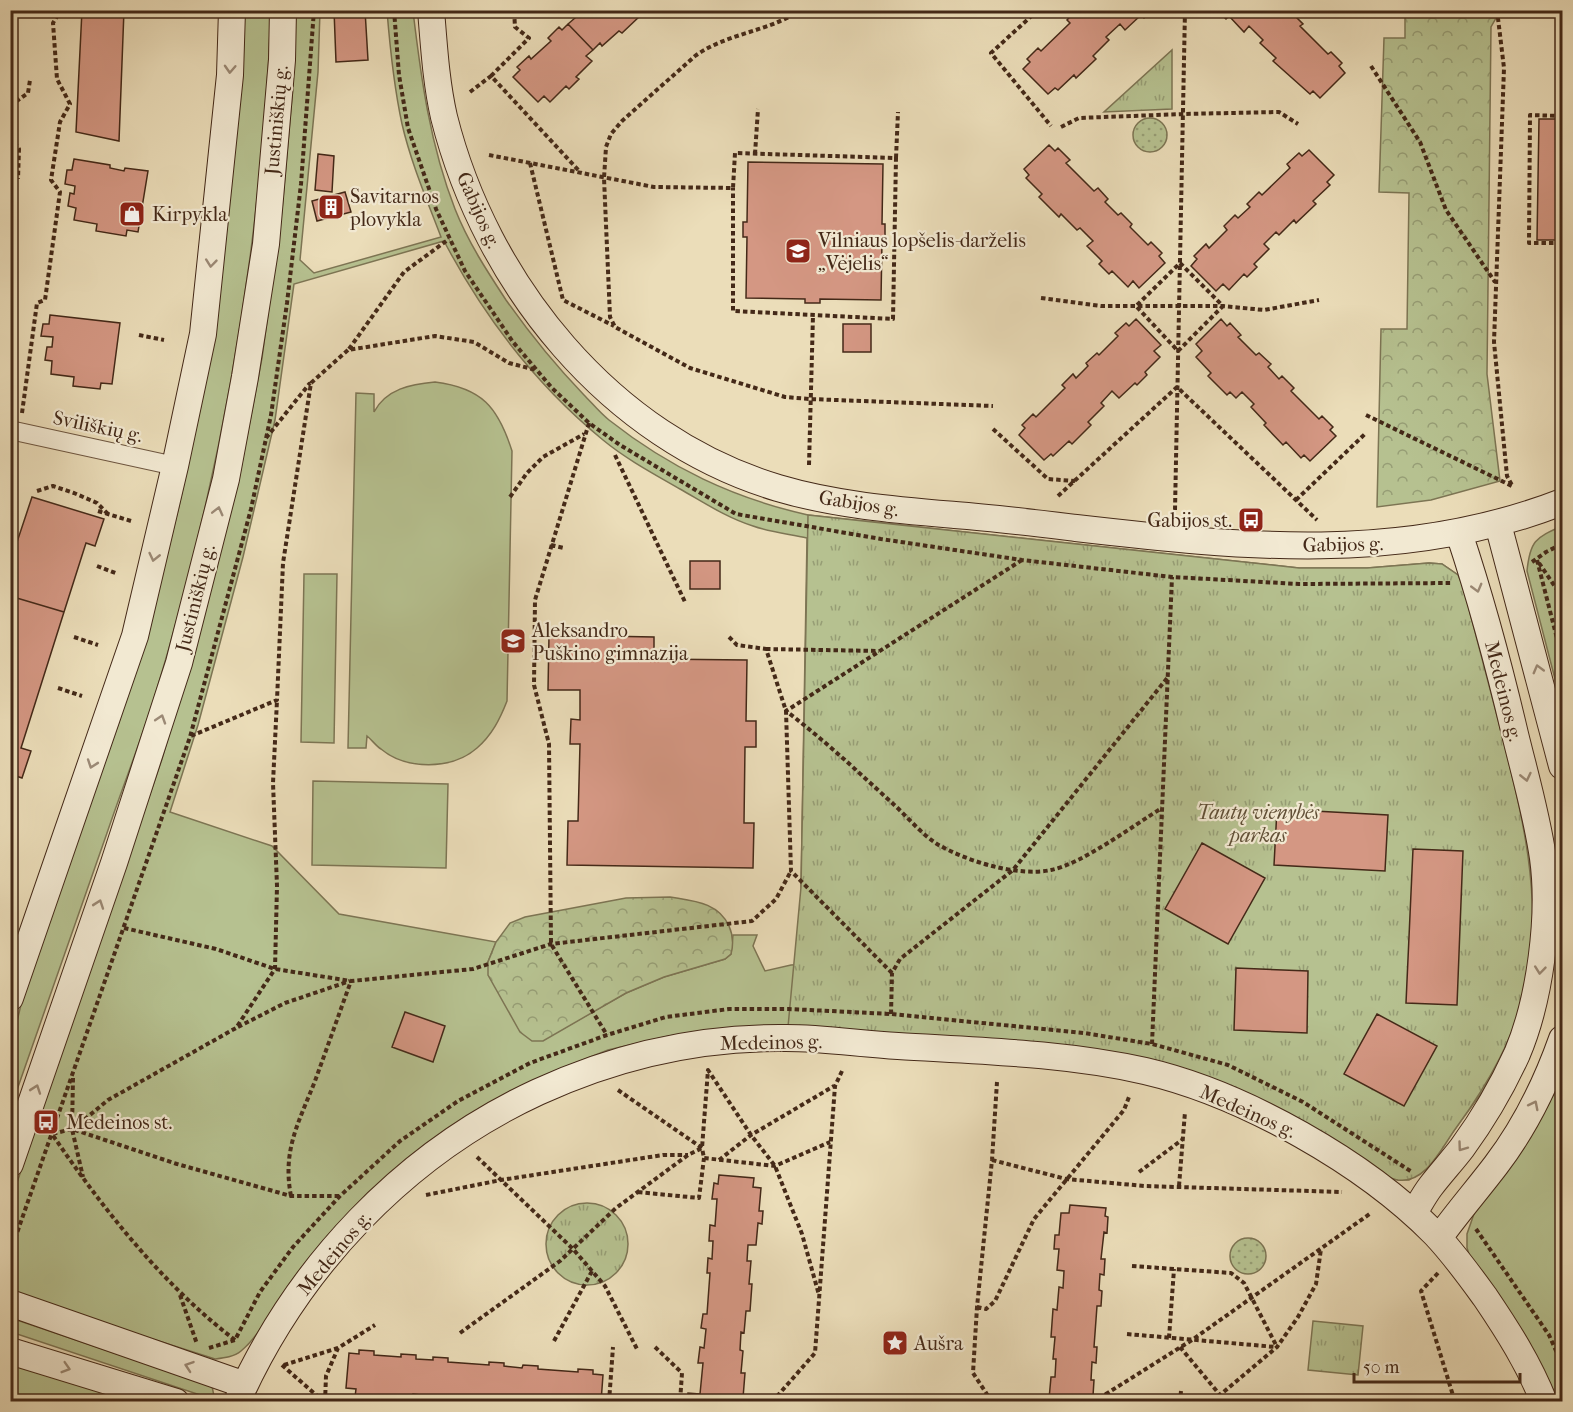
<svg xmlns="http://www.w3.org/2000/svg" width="1573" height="1412" font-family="'IM FELL French Canon',serif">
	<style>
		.grass { fill: #b6c190; stroke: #7d7554; stroke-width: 1.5; fill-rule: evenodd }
		.forest { fill: url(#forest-crowns); stroke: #7d7554; stroke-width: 1.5 }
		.park { fill: url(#park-tufts); stroke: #7d7554; stroke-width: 1.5 }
		.garden { fill: url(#garden-dots); stroke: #7d7554; stroke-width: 1.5 }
		.building { fill: #d49783; stroke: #442918; stroke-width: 1.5 }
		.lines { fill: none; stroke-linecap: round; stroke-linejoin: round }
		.street-casing { stroke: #6e5640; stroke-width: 20 }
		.secondary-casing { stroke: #442918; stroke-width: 28 }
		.path { stroke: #442918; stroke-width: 4; stroke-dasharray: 4.5 3; stroke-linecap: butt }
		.street { stroke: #f2e9d2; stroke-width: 18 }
		.secondary { stroke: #f2e9d2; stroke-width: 26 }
		.oneway { stroke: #9b8975 }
		.labels { text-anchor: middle; stroke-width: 4.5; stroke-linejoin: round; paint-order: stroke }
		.street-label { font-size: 20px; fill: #442918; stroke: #f2e9d2 }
		.poi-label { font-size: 20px; fill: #442918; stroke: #f2e9d2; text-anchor: start }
		.park-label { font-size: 20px; font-style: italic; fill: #604f36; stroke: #f2e9d2 }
	</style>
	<defs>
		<pattern id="forest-crowns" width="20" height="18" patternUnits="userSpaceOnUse" patternTransform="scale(1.5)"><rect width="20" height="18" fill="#b6c190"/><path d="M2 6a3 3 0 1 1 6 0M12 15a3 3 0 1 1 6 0" fill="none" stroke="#969d75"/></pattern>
		<pattern id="park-tufts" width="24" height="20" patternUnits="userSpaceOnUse" patternTransform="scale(1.5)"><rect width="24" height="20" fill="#b6c190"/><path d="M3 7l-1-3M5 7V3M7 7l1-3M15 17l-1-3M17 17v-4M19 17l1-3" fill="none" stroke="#969d75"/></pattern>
		<pattern id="garden-dots" width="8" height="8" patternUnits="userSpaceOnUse" patternTransform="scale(1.5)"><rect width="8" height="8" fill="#b6c190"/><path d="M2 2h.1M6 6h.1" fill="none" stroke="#969d75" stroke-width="1.8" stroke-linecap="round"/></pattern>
	</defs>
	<rect width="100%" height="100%" fill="#ebddb9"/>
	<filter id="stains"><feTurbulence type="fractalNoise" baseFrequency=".00333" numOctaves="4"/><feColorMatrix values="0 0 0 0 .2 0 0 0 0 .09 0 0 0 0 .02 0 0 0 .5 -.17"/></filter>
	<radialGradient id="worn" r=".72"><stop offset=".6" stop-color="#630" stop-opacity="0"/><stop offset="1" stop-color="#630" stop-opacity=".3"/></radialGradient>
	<path class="grass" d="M243,11H271C262,243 222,476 154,699C140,744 122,788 107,833C75,924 43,1016 11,1107V1046L27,980L119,722L157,595L179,506L201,405Z
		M295,11H320L318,72L300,260L314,273L441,237C427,200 411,163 402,124C394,87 390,48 387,11H413C421,78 430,145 455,209C468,242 487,271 506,300C530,334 555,365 584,395C592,403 600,413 609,420C670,468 733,498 808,515L1299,568H1367L1429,563L1442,564L1458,575L1529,853L1531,890L1505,1048L1482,1092L1425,1170L1409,1180H1398L1212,1080L730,1028L669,1036L608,1050L550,1073L505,1096L346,1216C322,1240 301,1266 282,1295C270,1313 258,1337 241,1351C234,1357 224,1358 215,1359L27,1299L11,1292V1200L162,759L211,587L239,478L262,358L282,210L293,86ZM444,241C484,317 536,385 603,440C626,459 654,474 680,489C703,502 727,518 753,526C770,532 789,534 807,538L801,887L844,962L791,965L765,971L753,946L757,935H733L731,954L725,959L664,977L626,993L543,1040L488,962L496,942L339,914L272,846L170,812L198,725L243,557L275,420L294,284Z
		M435,382C482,388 498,407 512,451L507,701C500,719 492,735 477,748C452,770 406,770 381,749C376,746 372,740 367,736L366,748H348L356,393L374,394V412C386,389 411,384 435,382Z
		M1562,526V706L1527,571C1530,541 1535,538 1562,526Z
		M304,574H337L334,743L301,742Z
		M313,781L448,784L446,868L312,865Z
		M1562,1074V1401H1559L1528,1341L1472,1263L1467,1248V1234L1476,1208L1554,1094Z
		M11,1318L212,1386L214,1396L209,1398L11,1332Z
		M10,1360L137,1401H11Z"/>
	<path class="forest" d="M1453,10L1500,11L1491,27L1487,374L1500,481L1431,500L1377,507L1381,329H1407L1409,193L1379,192L1384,38H1405V15H1449Z
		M670,897C693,901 718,902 729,926C733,935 734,943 731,954L725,959L664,977L626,993L543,1041H532L520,1032L488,975V962L496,942L510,923L525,917L626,898Z"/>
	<path class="park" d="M1172,50V109L1104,112Z
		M808,515L1299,568H1367L1429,563L1442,564L1458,575L1463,586C1476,634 1488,683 1501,731C1522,814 1543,896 1527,982C1516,1036 1488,1084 1456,1128C1442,1147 1426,1184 1398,1180C1392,1179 1386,1176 1381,1175L1212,1080L788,1027L801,887Z
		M546 1244a41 41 0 1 1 82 0a41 41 0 1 1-82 0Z
		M1313,1321L1363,1326L1358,1375L1308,1370Z"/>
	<path class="garden" d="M1133 135a17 17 0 1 1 34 0a17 17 0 1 1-34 0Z
		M1230 1256a18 18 0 1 1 36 0a18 18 0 1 1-36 0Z"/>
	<path class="building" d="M82,10H124L119,141L76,132Z
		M334,10H365L368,60L336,62Z
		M576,10H640L638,12L641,15L622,33L619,31L602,46L600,43L593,50L568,24L575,18L572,14Z
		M1076,10H1152L1144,18L1141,15L1125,30L1120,24L1106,37L1109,40L1093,56L1096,59L1076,78L1074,75L1058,90L1055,88L1048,94L1023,69L1030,62L1027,59L1038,48L1041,51L1070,23L1067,20Z
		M1217,10H1285L1288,14L1291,12L1303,24L1300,26L1328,54L1331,52L1342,63L1339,66L1345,73L1320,98L1313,91L1310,94L1273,61L1276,58L1260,43L1263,40L1249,26L1244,32L1229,16L1226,19Z
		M568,24L593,50L586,56L592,61L576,77L579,79L569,89L566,86L550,102L544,96L538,102L513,77L520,70L517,67L529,56L531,59L551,41L548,38L559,27L562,30Z
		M10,29H16L17,73L10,74Z
		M1539,119H1562V240H1537Z
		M1049,145L1055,151L1058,148L1070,160L1066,163L1094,191L1098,188L1108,199L1105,202L1118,215L1121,213L1132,224L1130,227L1148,245L1151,242L1162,253L1159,256L1165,263L1139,288L1133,281L1128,287L1112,271L1109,274L1099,264L1102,261L1087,246L1093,241L1080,228L1077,230L1061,214L1059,217L1039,197L1042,194L1026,178L1029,175L1024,169Z
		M1309,150L1334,175L1327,182L1330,185L1313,201L1316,204L1296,223L1294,220L1279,235L1276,232L1264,244L1269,249L1254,264L1257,267L1247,277L1244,274L1229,290L1223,284L1216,291L1191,266L1197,259L1194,256L1206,244L1209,248L1227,230L1224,226L1235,215L1238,218L1250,207L1247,204L1259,192L1262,195L1290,168L1287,164L1299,153L1302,156Z
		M318,154L334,156L332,192L315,190Z
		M74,159L110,165V168L124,171L125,168L148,171L138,232L127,230L126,236L96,231L97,224L74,220L76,208L68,206L70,193L74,194L75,186L65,184L67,170H72Z
		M748,162L883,164L882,224H885V240H882L881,300L820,299V303H805V299L746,298L747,237H743V222H747Z
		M345,192L351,212L317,221L312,201Z
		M50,315L120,323L112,384L101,383L100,389L73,386L74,377L51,374L52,361L45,360L47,347H52L53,337L41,336L43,324H49Z
		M1136,319L1161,345L1154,351L1160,357L1145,372L1147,375L1137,385L1135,383L1119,398L1112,391L1101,403L1104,406L1088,422L1091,425L1072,444L1069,441L1053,456L1051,454L1044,460L1019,435L1025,428L1022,425L1033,414L1036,417L1065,388L1062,385L1073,374L1076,378L1088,366L1086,363L1097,353L1099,355L1118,336L1115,333L1126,323L1129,326Z
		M1221,319L1227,326L1230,323L1241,335L1238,337L1256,355L1259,353L1271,364L1268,367L1279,379L1282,376L1294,388L1291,391L1319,419L1322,416L1333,427L1330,430L1336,436L1310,461L1304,455L1301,458L1286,442L1283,445L1264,425L1266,423L1251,407L1254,404L1242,392L1236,398L1230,392L1227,395L1208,376L1211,373L1196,357L1202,351L1196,344Z
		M843,324H871V352H843Z
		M32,497L104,519L95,546L86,543L64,612L10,596V563Z
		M690,561H720V589H690Z
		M10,596L64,612L21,748L31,751L22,778L10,774Z
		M549,635L654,637V659L747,660L746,721H756V747H745L744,823H754L753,868L567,865L568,821H578L580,744H570L571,719L580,720V690H548Z
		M1277,809L1388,815L1385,871L1274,865Z
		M1202,843L1265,878L1228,944L1165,909Z
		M1413,849L1463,851L1457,1005L1406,1003Z
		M1236,968L1308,971L1307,1033L1234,1030Z
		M405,1012L445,1026L433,1062L392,1047Z
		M1377,1014L1437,1046L1404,1106L1344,1074Z
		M719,1175L754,1178L753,1187L761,1188L759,1211H763L762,1224L758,1223L756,1245H748L747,1261H751L749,1284H752L750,1311H746L744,1333L741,1332L740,1350L743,1351L741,1373H745L743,1398H748V1402H687L688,1393L700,1394L703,1363H698L700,1347L704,1348L706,1329L701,1328L703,1314H707L710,1273H707L708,1258L712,1259L713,1241H709L710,1225L715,1226L717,1199H712L714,1183L718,1184Z
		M1070,1205L1106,1208L1105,1216L1108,1217L1107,1233L1104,1232L1101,1259H1105L1104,1275L1100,1274L1099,1290L1102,1291L1101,1306H1097L1094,1347H1097L1096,1363L1092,1362L1091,1380H1094L1093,1396H1090L1089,1402H1045L1046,1399H1049L1051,1377H1055L1056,1359H1053L1055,1337H1051L1053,1309L1057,1310L1059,1287L1063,1288L1064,1271L1057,1270L1059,1249H1054L1055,1235H1059L1061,1213H1069Z
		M359,1350L374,1351V1355L401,1357V1354L416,1355V1359L433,1360V1357L448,1358V1362L489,1365V1362L504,1363V1366L522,1368L523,1365L538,1366V1369L578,1372V1369L593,1370V1374L603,1375L601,1402H451L429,1399V1396L413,1394L412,1401L390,1399V1402H377L378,1399L355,1397L356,1389L346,1388L349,1353L359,1354Z"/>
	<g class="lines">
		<g class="street-casing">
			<path id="street" d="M10,430L175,466"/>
		</g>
		<g class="secondary-casing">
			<path id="secondary" d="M431,10C434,46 436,82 444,117C486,284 610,438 778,488C835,505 896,510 955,515C995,518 1035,523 1076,528C1241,547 1403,564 1562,502
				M1498,524L1562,766
				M10,998L135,636L175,466L203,334L230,75L232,10
				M10,1164L114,863L179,663L226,479L245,377L266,244L282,60L283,10
				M1414,1213C1419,1205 1424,1195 1431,1186C1441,1173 1452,1161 1462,1148C1484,1118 1502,1087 1517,1054C1540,1000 1551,916 1543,858C1537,816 1525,775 1515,734C1499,666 1481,599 1459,533
				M1439,1238C1457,1213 1477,1190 1496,1165C1525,1127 1546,1084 1562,1039
				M10,1303L245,1385
				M10,1351L176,1402
				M237,1402C297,1267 404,1154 538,1092C616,1056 701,1037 786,1038C824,1038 861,1044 898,1046C980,1051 1065,1053 1145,1071C1244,1094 1365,1163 1435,1234C1454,1254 1469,1275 1485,1297C1508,1331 1529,1364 1544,1402"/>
		</g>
		<path class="path" d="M394,10L399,75L408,128L436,209L465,271L513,342L552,388L589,423L620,445L736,514L881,539L1022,560L1172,577L1299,584L1453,583
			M801,10C768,32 727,33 695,56L622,121L611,134L606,147L604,178L610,317L615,327L690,368L785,397L810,399L993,406
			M1038,10L991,53L1051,126
			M1497,10L1504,68L1494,342L1507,476L1513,487
			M31,11V10
			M1371,66L1420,142L1446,210L1495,282
			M491,76L529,38L515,27L514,10
			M470,92L491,76L581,173
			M10,106L28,93L30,80
			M1562,116L1530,115L1529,243H1562
			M1061,127L1079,118L1183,114L1279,112L1298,124
			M10,136L19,149L18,179
			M755,154L758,109
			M489,155L654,187L733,188L735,153L896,158L893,319L733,311V188
			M896,158L898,112
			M530,163L563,300L614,326
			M1180,263L1223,306L1178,351L1136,306Z
			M1041,298L1101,306H1223L1264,310L1319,300
			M139,335L164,340
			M349,349L404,272L449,239
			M22,413L37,303L45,300L60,192L51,180L60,122L70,104L57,79L53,23L61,10
			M1366,415L1512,486
			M589,423L535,600L534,685L549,744L551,944L607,1035
			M993,429L1048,479L1075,481
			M266,438L310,383
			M615,455L685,602
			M809,465L813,315
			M37,491L53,486L74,493L97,503L108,514
			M1058,496L1177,387L1317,520
			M510,497L527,473L543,457L584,434
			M1296,500L1366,433
			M1175,510L1185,10
			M98,511L131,521
			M551,545L564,548
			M1022,560L786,711C823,739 856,770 890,801C905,814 920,833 937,844C966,861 1017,877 1051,870C1082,864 1134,825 1162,808
			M1537,560L1562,658
			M1532,562L1546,552L1562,544
			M1539,563L1562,597
			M97,566L118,574
			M74,637L98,645
			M729,637L737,645L766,649L786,711L791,871L892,973
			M766,649L879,651
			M58,688L82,696
			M191,736L277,700L283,563L311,383L348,350L435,336L474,342L509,363L536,370
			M124,928L216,949L275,969L351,981L473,969L551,944L752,921L776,899L791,871
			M891,1014L892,973L900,959L1013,870L1168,677
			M238,1027L285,1003L350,981
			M1152,1044L1172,577
			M73,1078L72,1129L83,1177
			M618,1090L702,1148L704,1158L775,1166L830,1142
			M73,1129L108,1100L236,1028L275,969L277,886L273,783L277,700
			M477,1157L573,1249L605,1286L637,1349
			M719,1160L751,1135L834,1086
			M992,1160L1066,1179L1145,1186L1342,1192
			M1139,1172L1183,1139
			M1179,1186L1185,1112
			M638,1192L699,1198L704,1158
			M426,1195L501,1180L663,1155H688
			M291,1196C282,1150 299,1122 315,1081C327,1048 339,1014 351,981
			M1476,1229L1549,1335L1562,1364
			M10,1253L190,737L251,509L271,415L287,303L301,184L314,10
			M1132,1266L1231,1273L1244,1283L1277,1347
			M1438,1273L1421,1291L1455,1402
			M180,1295L197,1344
			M977,1307L986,1309L995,1301L1034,1219L1124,1110L1129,1097
			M460,1333L560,1261L616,1208L688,1155L702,1148L708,1070L751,1135L775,1166L802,1234L819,1295
			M1127,1334L1276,1347
			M1169,1338L1174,1269
			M235,1340C163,1285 103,1209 52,1134L72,1129L177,1164L291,1196H339
			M554,1341L592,1271
			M655,1347L682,1373L680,1402
			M1180,1347L1220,1395L1277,1347L1298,1317L1316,1284L1321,1249
			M209,1348L235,1340L260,1292L293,1247L340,1196L400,1141L458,1101L530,1063L607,1035L666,1017L729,1009H789L891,1014L1084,1033L1152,1044L1228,1065L1303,1102L1412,1172
			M282,1365L324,1402
			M284,1365L338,1348
			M325,1402L326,1376L338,1348L375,1325
			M609,1402L613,1347
			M772,1402L815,1353L835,1086L842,1071
			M992,1402L973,1373L977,1307L992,1160L997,1082
			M1105,1402L1106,1394L1192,1340L1371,1213
			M1180,1402L1181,1391"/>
		<use href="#street" class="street"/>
		<use href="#secondary" class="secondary"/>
	</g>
	<defs><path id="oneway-chevron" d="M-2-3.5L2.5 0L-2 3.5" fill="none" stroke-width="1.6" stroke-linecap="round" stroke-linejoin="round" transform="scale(1.5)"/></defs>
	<g class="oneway">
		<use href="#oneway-chevron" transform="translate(230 69) rotate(93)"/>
		<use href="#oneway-chevron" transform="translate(211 263) rotate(96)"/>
		<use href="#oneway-chevron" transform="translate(218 511) rotate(-76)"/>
		<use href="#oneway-chevron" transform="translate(154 557) rotate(103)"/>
		<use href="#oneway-chevron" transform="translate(1477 588) rotate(75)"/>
		<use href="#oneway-chevron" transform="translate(1538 669) rotate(-105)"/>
		<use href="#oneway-chevron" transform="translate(161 719) rotate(-72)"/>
		<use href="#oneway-chevron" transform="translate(92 764) rotate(109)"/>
		<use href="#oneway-chevron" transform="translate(1526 777) rotate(77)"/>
		<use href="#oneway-chevron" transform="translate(99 904) rotate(-71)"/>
		<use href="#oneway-chevron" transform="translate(1540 970) rotate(96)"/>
		<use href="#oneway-chevron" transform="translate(36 1089) rotate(-71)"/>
		<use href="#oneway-chevron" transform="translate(1534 1105) rotate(-63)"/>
		<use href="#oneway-chevron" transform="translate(1462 1147) rotate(126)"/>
		<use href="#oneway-chevron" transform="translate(189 1366) rotate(-161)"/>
		<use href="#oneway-chevron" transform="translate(66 1368) rotate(17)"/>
	</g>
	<defs>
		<g id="building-square" transform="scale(1.35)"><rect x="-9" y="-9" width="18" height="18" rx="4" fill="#8f2418" stroke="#f2e9d2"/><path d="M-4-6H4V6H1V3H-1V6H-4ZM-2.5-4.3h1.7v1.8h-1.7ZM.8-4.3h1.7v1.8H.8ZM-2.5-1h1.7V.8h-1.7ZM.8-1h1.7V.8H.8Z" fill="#fff"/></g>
		<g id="shop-square" transform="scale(1.35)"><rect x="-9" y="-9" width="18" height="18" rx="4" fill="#8f2418" stroke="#f2e9d2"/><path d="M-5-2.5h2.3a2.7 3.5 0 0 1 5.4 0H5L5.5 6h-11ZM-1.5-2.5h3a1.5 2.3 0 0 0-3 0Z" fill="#fff"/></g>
		<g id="school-square" transform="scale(1.35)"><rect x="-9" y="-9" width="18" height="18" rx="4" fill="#8f2418" stroke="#f2e9d2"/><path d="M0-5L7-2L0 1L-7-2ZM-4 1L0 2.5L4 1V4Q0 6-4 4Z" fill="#fff"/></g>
		<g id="bus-square" transform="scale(1.35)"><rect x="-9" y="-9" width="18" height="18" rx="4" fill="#8f2418" stroke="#f2e9d2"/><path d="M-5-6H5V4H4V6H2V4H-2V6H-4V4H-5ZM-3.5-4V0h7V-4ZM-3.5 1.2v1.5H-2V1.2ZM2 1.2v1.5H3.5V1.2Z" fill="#fff"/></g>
		<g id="sight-square" transform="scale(1.35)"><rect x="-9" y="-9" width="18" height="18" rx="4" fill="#8f2418" stroke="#f2e9d2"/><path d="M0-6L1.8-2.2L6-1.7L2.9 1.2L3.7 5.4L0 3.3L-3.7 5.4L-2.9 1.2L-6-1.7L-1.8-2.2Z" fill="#fff"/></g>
	</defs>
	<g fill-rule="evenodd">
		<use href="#building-square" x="331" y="207"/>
		<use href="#shop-square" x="132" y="214"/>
		<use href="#school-square" x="798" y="251"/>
		<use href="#bus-square" x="1251" y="520"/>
		<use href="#school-square" x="513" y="641"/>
		<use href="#bus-square" x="46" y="1122"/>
		<use href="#sight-square" x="895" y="1343"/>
	</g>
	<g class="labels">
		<g class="street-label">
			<text transform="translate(276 120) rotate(-85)" y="7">Justiniškių g.</text>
			<text transform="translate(479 210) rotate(66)" y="7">Gabijos g.</text>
			<text transform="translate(98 426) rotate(12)" y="7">Sviliškių g.</text>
			<text transform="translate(859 503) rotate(9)" y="7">Gabijos g.</text>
			<text transform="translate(1343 544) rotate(-1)" y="7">Gabijos g.</text>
			<text transform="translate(195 598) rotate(-76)" y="7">Justiniškių g.</text>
			<text transform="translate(1504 691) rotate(76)" y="7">Medeinos g.</text>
			<text transform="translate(771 1042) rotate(-1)" y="7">Medeinos g.</text>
			<text transform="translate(1248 1111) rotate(24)" y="7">Medeinos g.</text>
			<text transform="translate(334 1253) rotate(-50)" y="7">Medeinos g.</text>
		</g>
		<g class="poi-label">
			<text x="350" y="203">Savitarnos<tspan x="350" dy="23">plovykla</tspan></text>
			<text x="152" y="221">Kirpykla</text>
			<text x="818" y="247">Vilniaus lopšelis-darželis<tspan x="818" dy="23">„Vėjelis“</tspan></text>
			<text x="1232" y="527" text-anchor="end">Gabijos st.</text>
			<text x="532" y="637">Aleksandro<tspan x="532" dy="23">Puškino gimnazija</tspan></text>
			<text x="66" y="1129">Medeinos st.</text>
			<text x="914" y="1350">Aušra</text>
		</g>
		<g class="park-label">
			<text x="1258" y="819">Tautų vienybės<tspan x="1258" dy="23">parkas</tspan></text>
		</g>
	</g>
	<rect width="1573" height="1412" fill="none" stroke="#ebddb9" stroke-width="36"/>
	<rect x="12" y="12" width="1549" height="1388" fill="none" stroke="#442918" stroke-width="3"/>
	<rect x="18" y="18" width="1537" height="1376" fill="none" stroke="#442918" stroke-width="1.5"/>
	<path d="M1354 1373v9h166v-9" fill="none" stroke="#442918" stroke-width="3"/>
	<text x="1363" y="1373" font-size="18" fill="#442918" stroke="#f2e9d2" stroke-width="4.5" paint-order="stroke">50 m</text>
	<rect width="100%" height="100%" filter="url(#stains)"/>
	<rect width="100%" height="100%" fill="url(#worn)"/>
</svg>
